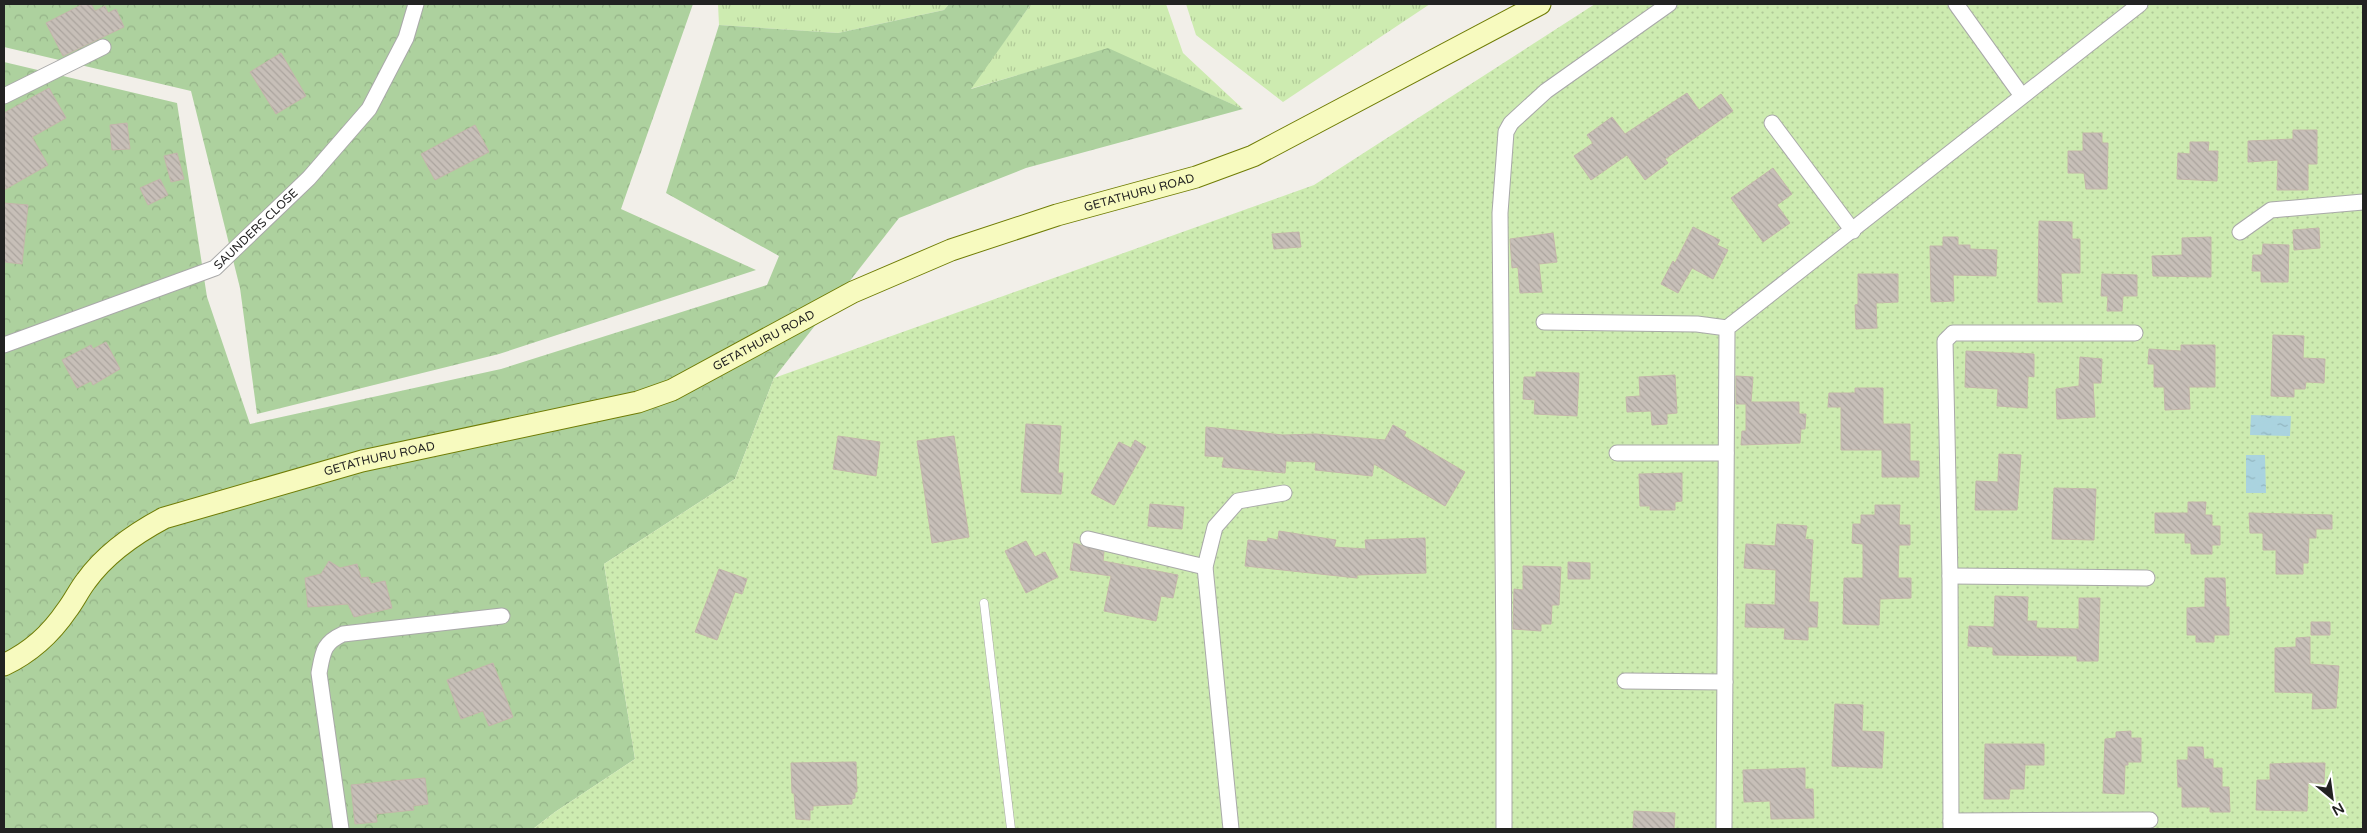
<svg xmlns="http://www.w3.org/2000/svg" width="2367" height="833" font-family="'Varela Round',sans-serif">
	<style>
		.grass { fill: url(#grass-tufts) }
		.forest { fill: url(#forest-crowns) }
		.garden { fill: url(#garden-dots) }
		.water { fill: url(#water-ripples) }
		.building { fill: url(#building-back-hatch); stroke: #c4b6ab }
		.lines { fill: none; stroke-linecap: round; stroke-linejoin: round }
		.lane-casing { stroke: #a9a9a9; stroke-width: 9 }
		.street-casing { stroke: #a9a9a9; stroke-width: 17 }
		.secondary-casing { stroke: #707d05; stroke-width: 23 }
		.lane { stroke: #fff; stroke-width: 8 }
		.street { stroke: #fff; stroke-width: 15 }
		.secondary { stroke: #f7fabf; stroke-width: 21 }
		.labels { text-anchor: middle; stroke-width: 4.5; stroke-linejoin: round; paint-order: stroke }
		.street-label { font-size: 12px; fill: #222; stroke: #fff }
	</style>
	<defs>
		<pattern id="grass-tufts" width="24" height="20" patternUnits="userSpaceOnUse" patternTransform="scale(1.25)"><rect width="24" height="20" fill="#cdebb0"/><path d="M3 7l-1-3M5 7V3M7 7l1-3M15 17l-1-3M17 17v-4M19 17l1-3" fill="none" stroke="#b0c997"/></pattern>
		<pattern id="forest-crowns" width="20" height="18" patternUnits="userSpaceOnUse" patternTransform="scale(1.25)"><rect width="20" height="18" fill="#add19e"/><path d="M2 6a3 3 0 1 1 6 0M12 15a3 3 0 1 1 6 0" fill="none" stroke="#95b388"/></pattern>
		<pattern id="garden-dots" width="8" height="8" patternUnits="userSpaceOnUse" patternTransform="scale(1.25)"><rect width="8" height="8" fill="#cdebb0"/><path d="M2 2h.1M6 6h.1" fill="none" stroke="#b0c997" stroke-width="1.8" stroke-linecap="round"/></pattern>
		<pattern id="water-ripples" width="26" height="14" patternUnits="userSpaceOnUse" patternTransform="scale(1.25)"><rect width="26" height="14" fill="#aad3df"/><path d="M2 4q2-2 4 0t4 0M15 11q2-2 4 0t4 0" fill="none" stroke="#92b5bf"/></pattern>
		<pattern id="building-back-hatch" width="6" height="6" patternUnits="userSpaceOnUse" patternTransform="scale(1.25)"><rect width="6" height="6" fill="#c7bfb8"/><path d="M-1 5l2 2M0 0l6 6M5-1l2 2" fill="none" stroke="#aba49e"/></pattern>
	</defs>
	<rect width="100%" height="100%" fill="#f2efe9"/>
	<path class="grass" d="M718,4H949L944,10L838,33L719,25Z
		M1031,4H1166L1183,53L1243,109L1108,49L970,89Z
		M1186,4H1430L1283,102L1196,35Z"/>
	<path class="forest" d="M4,4H693L621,209L756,270L499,354L257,414L240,288L191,91L4,47Z
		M949,4H1031L971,89L1108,48L1243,109L1026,168L899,218L774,378L735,479L604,564L635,759L555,812L533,829H4V62L177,103L207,297L250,424L501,369L767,285L779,256L666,193L719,25L838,33L944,10Z"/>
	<path class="garden" d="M1595,4H2363V829H533L555,812L635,759L604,564L735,479L774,378L1314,185Z"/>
	<path class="water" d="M2251,415L2291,416L2290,436L2250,435Z
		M2246,455H2265L2266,493H2246Z"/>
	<path class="building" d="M83,4H91L95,11L105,6L108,13L116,9L124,27L63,56L46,23Z
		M281,53L306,96L276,114L250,72Z
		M49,88L66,118L32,137L48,165L4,190V113Z
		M1687,93L1699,110L1721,94L1733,111L1665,159L1668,163L1645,180L1627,155L1591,180L1574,156L1593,143L1587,135L1612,117L1625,134Z
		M127,123L130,149L112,150L110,125Z
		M475,125L489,152L435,180L421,154Z
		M2293,130H2317V164H2308V190H2277L2278,160L2248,162V141L2293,139Z
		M2083,133H2102V143H2108L2107,189H2086L2084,173H2068V151H2083Z
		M2190,142H2209L2208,151H2218L2217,181L2177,179L2178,153L2190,154Z
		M177,153L184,179L171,182L164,156Z
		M1773,168L1792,194L1777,205L1790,223L1763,242L1731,198Z
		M160,179L168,195L148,205L140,188Z
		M4,203L28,205L22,264L4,262Z
		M2039,221L2072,222V239H2080V273H2061L2062,302H2038Z
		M1693,227L1720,240L1717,245L1728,250L1713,279L1692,268L1678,293L1661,284L1673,261L1675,263Z
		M2319,228L2320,248L2294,250L2293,230Z
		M1299,232L1301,247L1274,249L1272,234Z
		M1553,233L1557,262L1539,264L1542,292L1520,293L1518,267L1512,268L1510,239Z
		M1943,237H1958V245H1970V249L1997,250L1996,276L1953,275L1954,301L1931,302L1930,246H1943Z
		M2211,237V277L2153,276L2152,256L2182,255V238Z
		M2263,244L2289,245L2288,282H2261V271H2252L2253,255H2262Z
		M1858,274H1898V302L1876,303L1877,328L1856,329L1855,305L1858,304Z
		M2102,274L2137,275V296H2123L2122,311H2107L2108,296H2101Z
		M2273,335L2304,336L2303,358L2325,359L2324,383L2306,382L2305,389H2294V397L2271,396Z
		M106,342L120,369L93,385L91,381L77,388L62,360L91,345L93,349Z
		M2181,345H2215V387H2189L2190,409L2165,410L2164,387H2154V364H2148L2149,349L2181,351Z
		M1966,351L2034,354V377L2028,376L2027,408L1997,406L1998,389L1965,387Z
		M2080,357L2102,359L2101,383H2093L2095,417L2057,419L2056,389L2079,386Z
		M1536,372L1579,373L1577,416L1534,414L1535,400L1523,399L1524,377H1536Z
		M1675,375L1677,413L1667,414V424L1652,425L1651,411L1627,412L1626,397L1640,396L1639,377Z
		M1736,376L1753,377L1751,402H1799V414H1806L1805,429H1801L1800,443L1741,445L1742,431H1746V404H1736Z
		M1855,388H1883V424H1910V461H1919V477H1882V450H1841V407H1828L1829,393H1855Z
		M1026,424L1061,426L1058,473H1063L1061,494L1021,492Z
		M1393,425L1406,432L1404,436L1465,472L1445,506L1374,464L1372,476L1315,470L1316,462L1286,461L1285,473L1222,467L1224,457L1205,456L1206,427L1283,435L1316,434L1385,440Z
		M838,436L880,442L876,476L833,469Z
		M954,436L969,537L932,543L917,441Z
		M1135,440L1146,447L1114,505L1091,493L1119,442L1131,448Z
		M1999,454L2021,455L2017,510H1975L1976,481L1998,482Z
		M1682,473V501L1675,502V510H1650V506H1640L1639,474Z
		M2054,488L2096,489L2094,540L2052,539Z
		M2188,502H2206L2205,515H2212V526H2220V545H2212V554H2191V543H2185V533H2155V513H2188Z
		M1150,504L1184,507L1182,529L1148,526Z
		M1875,505H1900L1899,525H1910V545H1899L1898,578H1911V598L1880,599L1879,625L1843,624L1844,578H1863V544L1852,543L1853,524H1861V515H1875Z
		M2249,513L2332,515V529H2316V538H2309L2308,563H2303V574H2276V550H2263V533H2250Z
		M1777,524L1807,526L1805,539L1813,540L1809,602H1818L1817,627H1808V640L1784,639L1785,628L1745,627L1746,604L1775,605L1776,570L1744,568L1746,544L1775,546Z
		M1279,531L1336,540L1334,547L1366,549L1365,540L1425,538L1426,573L1357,575V578L1245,566L1248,540L1267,542L1268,538L1278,540Z
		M1026,541L1035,557L1045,552L1058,577L1026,593L1005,551Z
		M1074,543L1104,552L1103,561L1178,575L1173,598L1161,596L1156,621L1104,611L1111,576L1070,570Z
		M329,561L340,568L357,564L361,578L368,577L371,584L385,581L392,608L354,617L348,604L308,607L305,578L321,574Z
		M1568,562L1590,563V579H1568Z
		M1523,566L1561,567L1559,605H1552L1551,624H1541V631L1513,629L1514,589L1523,590Z
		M719,569L747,579L742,594L735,592L717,640L695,632Z
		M2205,578H2225L2226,607H2229V635H2214V642H2196V635H2187V608L2205,607Z
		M1995,596L2028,597L2027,621H2037L2036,628L2079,629V598H2100L2098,661H2077V656L1993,655V647L1968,646L1969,626L1994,627Z
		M2311,622H2330V635H2311Z
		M2310,637V664L2339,666L2336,708L2312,709L2313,693L2275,692V648L2296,647V638Z
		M493,663L513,717L489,726L483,711L461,719L447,680Z
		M1835,704L1863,705L1862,731L1884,732L1882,768L1832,766Z
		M2131,731V738H2141V762H2128V765H2125L2124,794L2103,793L2105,739L2116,738V732Z
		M1985,744H2044V765H2025L2024,789H2010L2009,799H1984Z
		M2188,747H2203L2204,759H2213V768H2222V787H2229L2230,812H2210V807H2182V787H2178L2177,760H2188Z
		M856,762L857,792H855V798L852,799V804L813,806V810H810V820L796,819L794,793H792L791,763Z
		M2299,763H2325L2324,783H2308L2307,811L2256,810L2257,780H2270V764Z
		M1805,768V789H1813L1814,818L1771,819L1770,801L1744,802L1743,770Z
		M425,778L428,804L413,806L414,810L376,814L377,822L355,824L351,785Z
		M1634,811L1675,813L1674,829H1633Z"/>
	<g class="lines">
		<g class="lane-casing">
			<path id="lane" d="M984,603L1011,829"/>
		</g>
		<g class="street-casing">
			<g id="street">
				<path d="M1956,4L2022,96"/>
				<path d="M4,96L103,47"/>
				<path d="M1772,123L1853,231"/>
				<path d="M2240,232L2271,210L2363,202"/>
				<path d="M1544,322L1697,324L1727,328"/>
				<path id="s1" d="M4,345L215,268L309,178L369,109L406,38L416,4"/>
				<path d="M1617,453H1726"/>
				<path d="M1088,539L1205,567"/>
				<path d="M1950,576L2147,578"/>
				<path d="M1625,681L1725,682"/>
				<path d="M1951,821L2150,820"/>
				<path d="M341,829L319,673C323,652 323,643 343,634L502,616"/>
				<path d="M1231,829L1205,567L1215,527L1238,501L1284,493"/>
				<path d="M1504,829V657L1500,213L1506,132L1511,123L1546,91L1669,4"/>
				<path d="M1724,829L1727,328L2140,4"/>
				<path d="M1951,829L1950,576L1945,341L1953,333H2135"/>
			</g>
		</g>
		<g class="secondary-casing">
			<g id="secondary">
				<path id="s2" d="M4,665C31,652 50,635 67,610C74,601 79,590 86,581C106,553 134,534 164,518L362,461L638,402L672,390L853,292L951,250L1057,215L1196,177L1253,156L1540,4"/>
			</g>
		</g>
		<use href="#lane" class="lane"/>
		<use href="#street" class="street"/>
		<use href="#secondary" class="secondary"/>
	</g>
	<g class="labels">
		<g class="street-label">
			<text dy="4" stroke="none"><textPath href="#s2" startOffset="1254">GETATHURU ROAD</textPath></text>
			<text dy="4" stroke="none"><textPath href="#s1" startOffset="281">SAUNDERS CLOSE</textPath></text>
			<text dy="4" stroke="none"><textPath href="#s2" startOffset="849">GETATHURU ROAD</textPath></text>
			<text dy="4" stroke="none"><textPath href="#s2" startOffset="444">GETATHURU ROAD</textPath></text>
		</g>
	</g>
	<rect width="2367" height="833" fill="none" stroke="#222222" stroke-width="10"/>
	<g transform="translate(2332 798) rotate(151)" stroke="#ffffff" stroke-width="4" paint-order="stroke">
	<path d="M0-4L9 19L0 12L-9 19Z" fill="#222222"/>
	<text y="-8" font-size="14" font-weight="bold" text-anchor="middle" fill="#222222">N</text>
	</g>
</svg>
